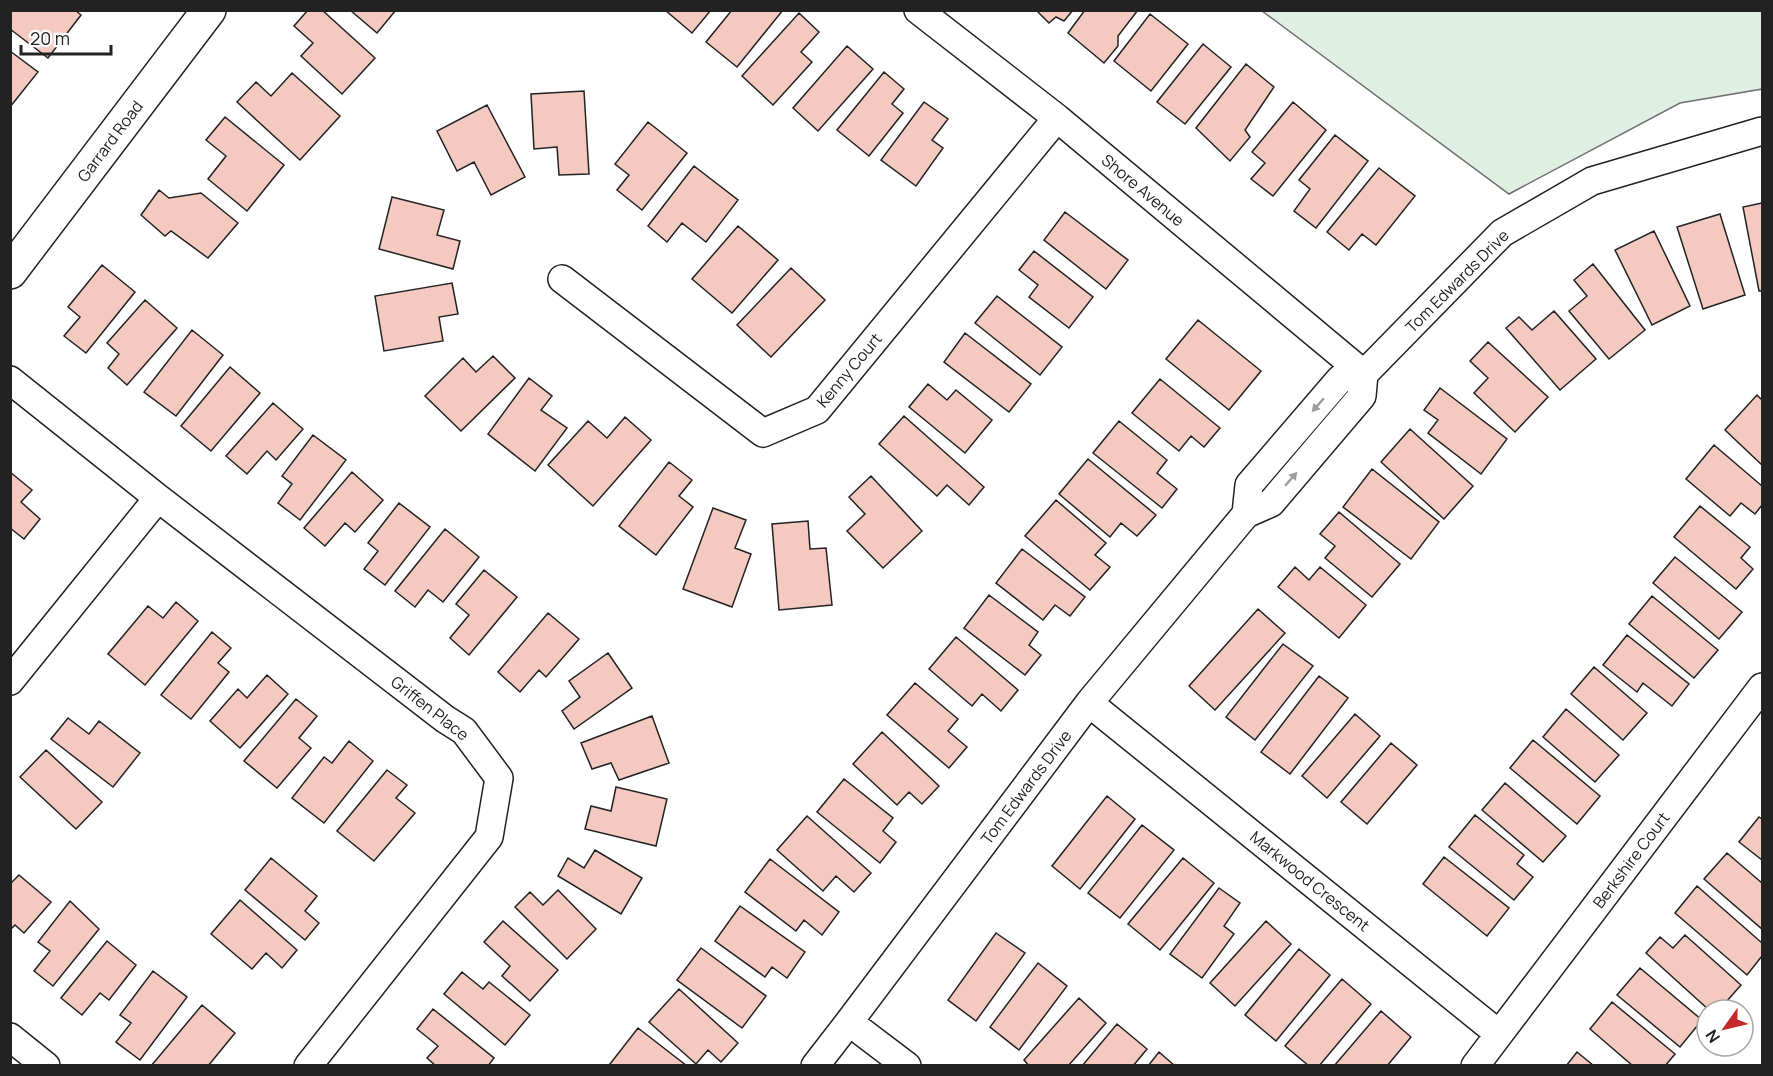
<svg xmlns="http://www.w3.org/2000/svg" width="1773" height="1076" font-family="Manrope,sans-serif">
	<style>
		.green { fill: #e0efe3; stroke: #6f6f6f; stroke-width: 1.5 }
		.building { fill: #f3c9c0; stroke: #222; stroke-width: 1.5 }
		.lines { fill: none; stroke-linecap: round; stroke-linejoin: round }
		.street-casing { stroke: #222; stroke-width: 30 }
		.secondary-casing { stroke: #222; stroke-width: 36 }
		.street { stroke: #fff; stroke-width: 27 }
		.secondary { stroke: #fff; stroke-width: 33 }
		.oneway { fill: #9c9c9c }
		.labels { text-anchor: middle; stroke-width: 4.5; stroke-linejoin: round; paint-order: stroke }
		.street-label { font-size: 16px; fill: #222; stroke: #fff }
	</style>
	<rect width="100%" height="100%" fill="#fff"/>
	<path class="green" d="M1262,11H1762V89L1680,103L1509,194Z"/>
	<path class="building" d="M10,10H75L81,15L48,58L10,29Z
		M308,10H322L375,58L342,94L301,56L313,43L294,26Z
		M350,10H396L377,33Z
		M665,10H711L692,33Z
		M732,10H783L737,67L706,42Z
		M1036,10H1073L1064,21L1056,17L1049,23Z
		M1085,10H1138L1118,36V46L1104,63L1068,33Z
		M799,13L819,32L801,52L812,62L773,105L742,76Z
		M1150,14L1188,44L1151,91L1114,61Z
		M1203,44L1231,67L1185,124L1157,102Z
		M847,46L873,69L818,131L793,108Z
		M10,51L38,72L10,107Z
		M1246,64L1274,87L1245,130L1250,137L1230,161L1196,128Z
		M884,72L904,89L892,104L903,113L869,156L837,130Z
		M292,73L340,116L300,160L237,102L256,82L271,96Z
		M584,91L589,174L559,175L557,147L534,149L531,94Z
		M924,102L948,119L932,140L943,148L916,186L881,160Z
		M1293,102L1326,130L1273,196L1251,179L1265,163L1252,152Z
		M487,105L525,177L491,195L474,162L457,171L437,131Z
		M225,117L284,165L247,211L208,179L226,156L206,140Z
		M648,122L687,153L642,210L617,190L629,175L615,164Z
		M1335,135L1368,161L1316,228L1294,211L1310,189L1299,180Z
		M694,166L738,200L706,242L682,223L667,242L648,226Z
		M1379,168L1415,196L1376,245L1362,234L1349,250L1327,232Z
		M159,190L169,198L201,193L238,223L208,258L171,231L165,236L141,215Z
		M392,197L444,210L437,235L460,241L453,269L379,249Z
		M1762,203V291H1759L1743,207Z
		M1065,212L1128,260L1106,289L1044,240Z
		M1720,214L1745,295L1703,309L1677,227Z
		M738,226L778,260L732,313L692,279Z
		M1654,231L1690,306L1652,325L1615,250Z
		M1034,251L1093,297L1069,328L1029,297L1038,285L1019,270Z
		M1593,264L1645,330L1609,359L1569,311L1587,296L1574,280Z
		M102,265L135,292L86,353L64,336L80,317L68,307Z
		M791,268L825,300L771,357L737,325Z
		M452,283L458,314L439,317L443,341L384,351L375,296Z
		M997,296L1062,347L1040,375L975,323Z
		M145,300L177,328L127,385L108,368L119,354L107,343Z
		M1554,311L1596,359L1560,390L1506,328L1519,317L1532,330Z
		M1198,320L1261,371L1229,410L1166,359Z
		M192,330L223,355L176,416L144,392Z
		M965,333L1031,384L1009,412L944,362Z
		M1488,342L1548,397L1515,432L1474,393L1488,378L1470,361Z
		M493,356L515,378L461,431L425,396L463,358L476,372Z
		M230,367L260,393L211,451L181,426Z
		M529,378L552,396L541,410L567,428L535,471L488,434Z
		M1160,379L1220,428L1204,447L1191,436L1179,451L1132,413Z
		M928,384L947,400L956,390L992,420L965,453L909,407Z
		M1440,388L1507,439L1481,474L1428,433L1438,420L1424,410Z
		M1757,395L1762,400V465L1725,430Z
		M273,403L303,429L276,460L267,451L247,474L226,456Z
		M904,416L984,487L969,505L947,485L937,496L879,444Z
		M625,417L651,440L593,506L548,465L588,421L607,438Z
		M1119,421L1167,460L1157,473L1177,489L1162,508L1093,453Z
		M1410,429L1473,486L1444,519L1381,462Z
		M313,435L346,460L300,520L278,503L292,484L282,476Z
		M1714,445L1762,486V505L1755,514L1741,503L1730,516L1686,479Z
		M1088,459L1156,515L1137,536L1121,523L1110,537L1059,494Z
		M669,462L692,480L679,496L693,507L656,555L619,526Z
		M1372,469L1439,522L1411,559L1343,507Z
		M10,472L32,490L21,502L40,519L24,539L10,528Z
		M352,472L383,500L355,532L345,523L325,546L304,528Z
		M871,476L922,531L883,568L847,531L865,514L849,497Z
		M1056,500L1106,543L1095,555L1110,567L1090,590L1025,536Z
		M399,503L430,527L385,585L364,569L378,551L368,543Z
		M1700,506L1750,547L1741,558L1753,569L1736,589L1674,537Z
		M713,508L746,520L735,548L751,554L732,607L683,589Z
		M1339,512L1400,564L1372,597L1325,558L1335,546L1320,534Z
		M808,521L810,549L826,548L832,605L779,610L772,524Z
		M445,529L479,557L443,602L428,590L415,607L395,591Z
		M1022,549L1085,597L1070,616L1055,605L1043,620L996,583Z
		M1675,557L1742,612L1719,639L1653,583Z
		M1295,567L1309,580L1320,567L1366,605L1339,638L1278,587Z
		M484,570L517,597L469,655L450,638L469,615L456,604Z
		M989,595L1038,632L1029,645L1041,655L1025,675L964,628Z
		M1652,596L1718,650L1694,678L1629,624Z
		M176,602L198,621L145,685L108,654L148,606L163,618Z
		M1258,609L1285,633L1215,710L1189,686Z
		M548,613L579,639L546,677L539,670L520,692L498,672Z
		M212,632L231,648L218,663L229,672L191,719L161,695Z
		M1627,635L1689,684L1672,706L1643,683L1637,692L1603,665Z
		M956,637L1018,690L1001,711L982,694L972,706L929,669Z
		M1283,644L1313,666L1255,740L1226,717Z
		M608,653L632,688L574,729L562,711L580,697L569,681Z
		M1594,667L1647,713L1623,740L1571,694Z
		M267,675L288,694L240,748L210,721L238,689L247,698Z
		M1319,676L1348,698L1290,774L1261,752Z
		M915,683L958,719L948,731L967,747L949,768L887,715Z
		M296,699L317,716L299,738L311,748L277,788L244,761Z
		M1566,709L1619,755L1595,782L1543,737Z
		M1355,714L1380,736L1327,798L1302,776Z
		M652,716L669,763L619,780L611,763L592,769L581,743Z
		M68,718L89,734L99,721L140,753L113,787L51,739Z
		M882,732L939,786L922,804L909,792L897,805L853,764Z
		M1533,740L1600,796L1577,824L1510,768Z
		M349,741L373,761L324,823L292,798L324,757L332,763Z
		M1391,743L1417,765L1367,824L1341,802Z
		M46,750L102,802L76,829L20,777Z
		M387,770L407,785L396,798L415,813L374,861L337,831Z
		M844,779L893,818L883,831L896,842L880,863L817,812Z
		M1505,783L1566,836L1543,862L1482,810Z
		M616,787L667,799L656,846L585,829L591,806L611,811Z
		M1107,796L1135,819L1080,889L1052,866Z
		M1475,815L1524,855L1517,864L1533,877L1514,900L1449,847Z
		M807,816L871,873L854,892L836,876L823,891L777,850Z
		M1759,817L1762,819V860L1739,842Z
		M1142,825L1174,850L1120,918L1088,893Z
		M595,850L642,878L621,914L558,876L568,858L584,868Z
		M1727,853L1762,883V929L1704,879Z
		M1444,857L1509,908L1487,936L1423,884Z
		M271,858L317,896L305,911L319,923L305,940L245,890Z
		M1183,858L1214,883L1160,950L1128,924Z
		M770,859L839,912L822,935L804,920L796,931L745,892Z
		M19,875L51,902L24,933L15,925L10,930V884Z
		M1697,886L1762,943V956L1747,975L1675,913Z
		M1219,888L1240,903L1224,926L1234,934L1202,978L1170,954Z
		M558,890L596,929L567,959L515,907L530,892L543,905Z
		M240,900L297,950L282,968L266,953L252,969L211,934Z
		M70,901L99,929L53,986L34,971L50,951L38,942Z
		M740,906L805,952L787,978L772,967L765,977L715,941Z
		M503,921L558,970L530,1001L502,976L510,966L484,942Z
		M1266,921L1291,944L1235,1006L1210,983Z
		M996,933L1025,953L976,1021L948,1000Z
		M1685,935L1741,985L1719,1010H1709L1646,953L1660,937L1673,948Z
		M107,941L136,965L109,1000L100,993L82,1015L61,998Z
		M701,948L766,996L742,1028L677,980Z
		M1299,949L1330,975L1276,1041L1245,1015Z
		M1038,963L1067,986L1019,1050L990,1027Z
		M1640,968L1702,1020L1680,1047L1617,995Z
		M153,971L187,997L140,1060L116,1042L131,1023L120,1015Z
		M462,972L483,989L489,982L530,1015L505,1045L444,994Z
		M1342,979L1371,1004L1319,1066H1309L1285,1046Z
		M679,989L738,1043L721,1062L708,1050L696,1064L649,1022Z
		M1079,998L1106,1023L1068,1066H1029L1024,1060Z
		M1612,1002L1675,1054L1665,1066H1633L1590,1029Z
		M202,1005L235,1033L208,1066H151Z
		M433,1009L494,1058L488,1066H436L427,1058L438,1046L417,1029Z
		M1381,1011L1411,1037L1387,1066H1334Z
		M1117,1024L1147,1049L1133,1066H1082Z
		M638,1028L687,1066H612L610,1064Z
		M1159,1052L1175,1066H1148Z
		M1577,1052L1594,1066H1566Z"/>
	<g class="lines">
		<g class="street-casing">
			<path id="street" d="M918,10L1057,118L1364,374
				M562,279L763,433L817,410L1057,118
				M10,380L158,498L445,719L464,731L499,778L489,837L308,1066
				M1246,514L1249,485L1340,379L1364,374L1502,233L1592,181L1762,131
				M10,681L158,498
				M1089,703L1499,1034
				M849,1022L907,1066
				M10,1037L46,1066
				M815,1066L849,1022L1089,703L1246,514L1271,503L1362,396L1364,374
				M1475,1066L1762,687"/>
		</g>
		<g class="secondary-casing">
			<path id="secondary" d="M10,272L209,10"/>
		</g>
		<use href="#street" class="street"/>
		<use href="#secondary" class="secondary"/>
	</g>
	<defs><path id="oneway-solid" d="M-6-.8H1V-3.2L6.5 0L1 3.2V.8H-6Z" transform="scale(1.5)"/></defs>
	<g class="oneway">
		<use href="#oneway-solid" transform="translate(1318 405) rotate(131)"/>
		<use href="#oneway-solid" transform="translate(1291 479) rotate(-49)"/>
	</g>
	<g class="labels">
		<g class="street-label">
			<text transform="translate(110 141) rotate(-53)" y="6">Garrard Road</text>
			<text transform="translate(1143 190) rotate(40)" y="6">Shore Avenue</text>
			<text transform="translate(1457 281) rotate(-45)" y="6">Tom Edwards Drive</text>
			<text transform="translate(849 370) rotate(-50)" y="6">Kenny Court</text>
			<text transform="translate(430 708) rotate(38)" y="6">Griffen Place</text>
			<text transform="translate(1026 787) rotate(-53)" y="6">Tom Edwards Drive</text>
			<text transform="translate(1631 860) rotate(-53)" y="6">Berkshire Court</text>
			<text transform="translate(1310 881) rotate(39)" y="6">Markwood Crescent</text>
		</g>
	</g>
	<rect width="1773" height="1076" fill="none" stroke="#222222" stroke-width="24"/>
	<g transform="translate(1725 1028) rotate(236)"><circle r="28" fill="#ffffff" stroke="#a7a7a7" stroke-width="1.5"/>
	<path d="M0-4.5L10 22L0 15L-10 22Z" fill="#c62828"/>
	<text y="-9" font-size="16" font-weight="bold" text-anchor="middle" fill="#222222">N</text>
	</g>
	<path d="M21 45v9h90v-9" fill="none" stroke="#222222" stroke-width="3"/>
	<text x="30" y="45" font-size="18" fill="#222222" stroke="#ffffff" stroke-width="4.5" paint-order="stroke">20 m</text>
</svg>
